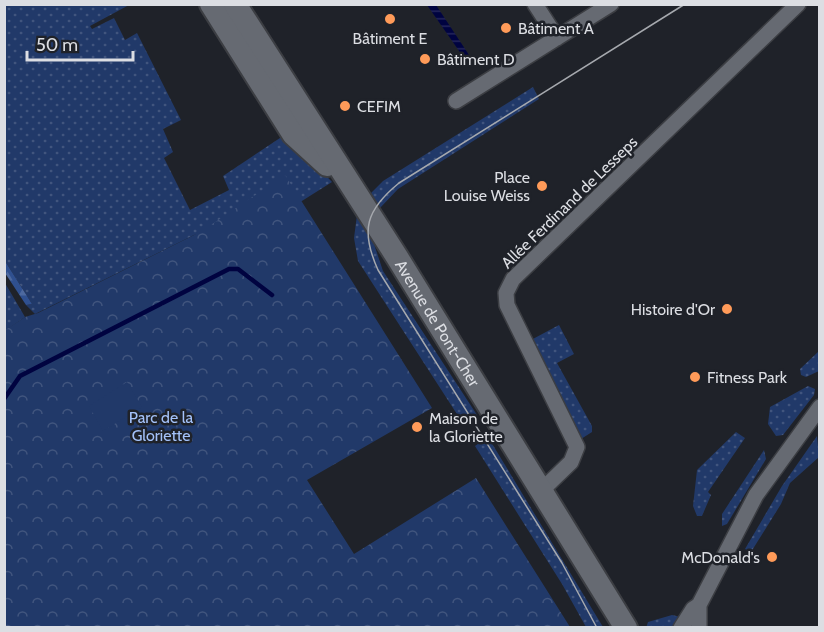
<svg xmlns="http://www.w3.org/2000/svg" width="824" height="632" font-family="Cabin,sans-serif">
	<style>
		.grass { fill: url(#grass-dots) }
		.forest { fill: url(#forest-firs) }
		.park { fill: url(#park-crowns) }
		.pitch { fill: #213969 }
		.water { fill: url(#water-rules) }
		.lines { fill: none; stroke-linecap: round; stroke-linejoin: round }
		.stream { stroke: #000340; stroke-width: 4.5 }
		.street-casing { stroke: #3c3e43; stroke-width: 18 }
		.secondary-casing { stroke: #3c3e43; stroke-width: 26 }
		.street { stroke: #666a72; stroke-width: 15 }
		.secondary { stroke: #666a72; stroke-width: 22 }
		.tram { stroke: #a6a9ae; stroke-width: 1.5 }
		.poi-dot { fill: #ff9b59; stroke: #1f2229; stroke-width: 2 }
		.labels { text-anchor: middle; stroke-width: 5; stroke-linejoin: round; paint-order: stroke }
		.poi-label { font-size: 16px; fill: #dcdee3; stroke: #1f2229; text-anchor: start }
		.street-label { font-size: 16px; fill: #dcdee3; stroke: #1f2229 }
		.park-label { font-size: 16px; fill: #a4c2fa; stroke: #1f2229 }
	</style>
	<defs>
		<pattern id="grass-dots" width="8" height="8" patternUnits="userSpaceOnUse" patternTransform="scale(1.5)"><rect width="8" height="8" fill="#213969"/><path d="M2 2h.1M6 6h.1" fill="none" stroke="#41557e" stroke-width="1.8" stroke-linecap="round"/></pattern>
		<pattern id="forest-firs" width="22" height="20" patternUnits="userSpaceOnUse" patternTransform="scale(1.5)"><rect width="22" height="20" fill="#2f5090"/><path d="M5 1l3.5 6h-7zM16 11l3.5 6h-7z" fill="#4d699f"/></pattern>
		<pattern id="park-crowns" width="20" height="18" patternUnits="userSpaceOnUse" patternTransform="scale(1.5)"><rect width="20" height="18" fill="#213969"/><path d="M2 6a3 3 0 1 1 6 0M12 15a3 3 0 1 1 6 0" fill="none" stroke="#41557e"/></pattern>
		<pattern id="water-rules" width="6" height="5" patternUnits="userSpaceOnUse" patternTransform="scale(1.5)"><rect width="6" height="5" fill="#000340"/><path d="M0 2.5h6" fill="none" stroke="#25275b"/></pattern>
	</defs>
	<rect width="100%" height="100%" fill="#1f2229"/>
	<path class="grass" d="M5,5H129L90,26L92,29L114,18L125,40L137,33L181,120L163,129L173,152L164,158L190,210L229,190L223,176L286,134L332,182L286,211L194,235L35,314L26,305L32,304L5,261Z
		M533,87L539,99L398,189L380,208L371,193L383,181Z
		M357,215L372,238L383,271L477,415L464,425L358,261L354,238Z
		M5,283L25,317L5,331H4Z
		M559,325L574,354L557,363L592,426V432L581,439L531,340Z
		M819,351V371L806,377L801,375L800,369Z
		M808,386L815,389L814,395L783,435L776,436L768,424L770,407Z
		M736,432L745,438L708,492L711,495L702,516H697L693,506L697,470Z
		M817,436L819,457L790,483L781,504L751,552L745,549L782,486Z
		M488,437L603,627H586L562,584L475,446Z
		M764,450L766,459L727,524L722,526V514Z
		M672,615L685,618L674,627L646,628L648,622Z"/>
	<path class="forest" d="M4,261H5L32,304L26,305L5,273Z"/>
	<path class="park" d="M285,175L432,408L307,480L354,554L476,478L570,627H5L4,331L25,317L38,313L202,231Z"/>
	<path class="pitch" d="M127,382L142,407L103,431L89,406Z"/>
	<path class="water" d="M427,5H436L471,58L467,60L464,58Z"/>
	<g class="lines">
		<path class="stream" d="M4,399L20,376L229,269H238L272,295"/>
		<g class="street-casing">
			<path id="street" d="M535,4L557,38
				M456,101L611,4
				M541,491L571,462L577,447L507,305L506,293L513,279L798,4
				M681,628L693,609L699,605L756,495L820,407
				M699,628V605"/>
		</g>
		<g class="secondary-casing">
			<g id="secondary">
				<path d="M211,4L293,134L327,165"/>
				<path id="s1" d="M235,4L397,257L626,628"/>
			</g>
		</g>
		<use href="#street" class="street"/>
		<use href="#secondary" class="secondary"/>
		<path class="tram" d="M597,628L562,563L378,270C360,230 366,210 399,183L685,4"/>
	</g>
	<g class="poi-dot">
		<circle cx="390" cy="19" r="6"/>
		<circle cx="506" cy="28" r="6"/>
		<circle cx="425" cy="59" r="6"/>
		<circle cx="345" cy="106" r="6"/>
		<circle cx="542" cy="186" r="6"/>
		<circle cx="727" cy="309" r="6"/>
		<circle cx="695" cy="377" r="6"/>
		<circle cx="417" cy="427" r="6"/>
		<circle cx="772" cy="557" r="6"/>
	</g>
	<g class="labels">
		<g class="poi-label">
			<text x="518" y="34">Bâtiment A</text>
			<text x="390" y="44" text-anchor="middle">Bâtiment E</text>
			<text x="437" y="65">Bâtiment D</text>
			<text x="357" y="112">CEFIM</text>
			<text x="530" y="183" text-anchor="end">Place<tspan x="530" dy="18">Louise Weiss</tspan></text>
			<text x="715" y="315" text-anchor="end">Histoire d'Or</text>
			<text x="707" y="383">Fitness Park</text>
			<text x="429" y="424">Maison de<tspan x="429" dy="18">la Gloriette</tspan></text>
			<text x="760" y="563" text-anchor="end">McDonald's</text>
		</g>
		<g class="street-label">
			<text transform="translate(569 202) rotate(-44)" y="6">Allée Ferdinand de Lesseps</text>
			<text dy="6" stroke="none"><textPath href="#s1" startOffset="378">Avenue de Pont-Cher</textPath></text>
		</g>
		<g class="park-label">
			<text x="161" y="423">Parc de la<tspan x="161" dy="18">Gloriette</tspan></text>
		</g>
	</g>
	<rect width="824" height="632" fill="none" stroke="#dcdee3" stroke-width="12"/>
	<path d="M27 51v9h106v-9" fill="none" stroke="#dcdee3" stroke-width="3"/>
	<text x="36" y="51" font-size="18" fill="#dcdee3" stroke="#1f2229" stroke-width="4.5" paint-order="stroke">50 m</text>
</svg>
